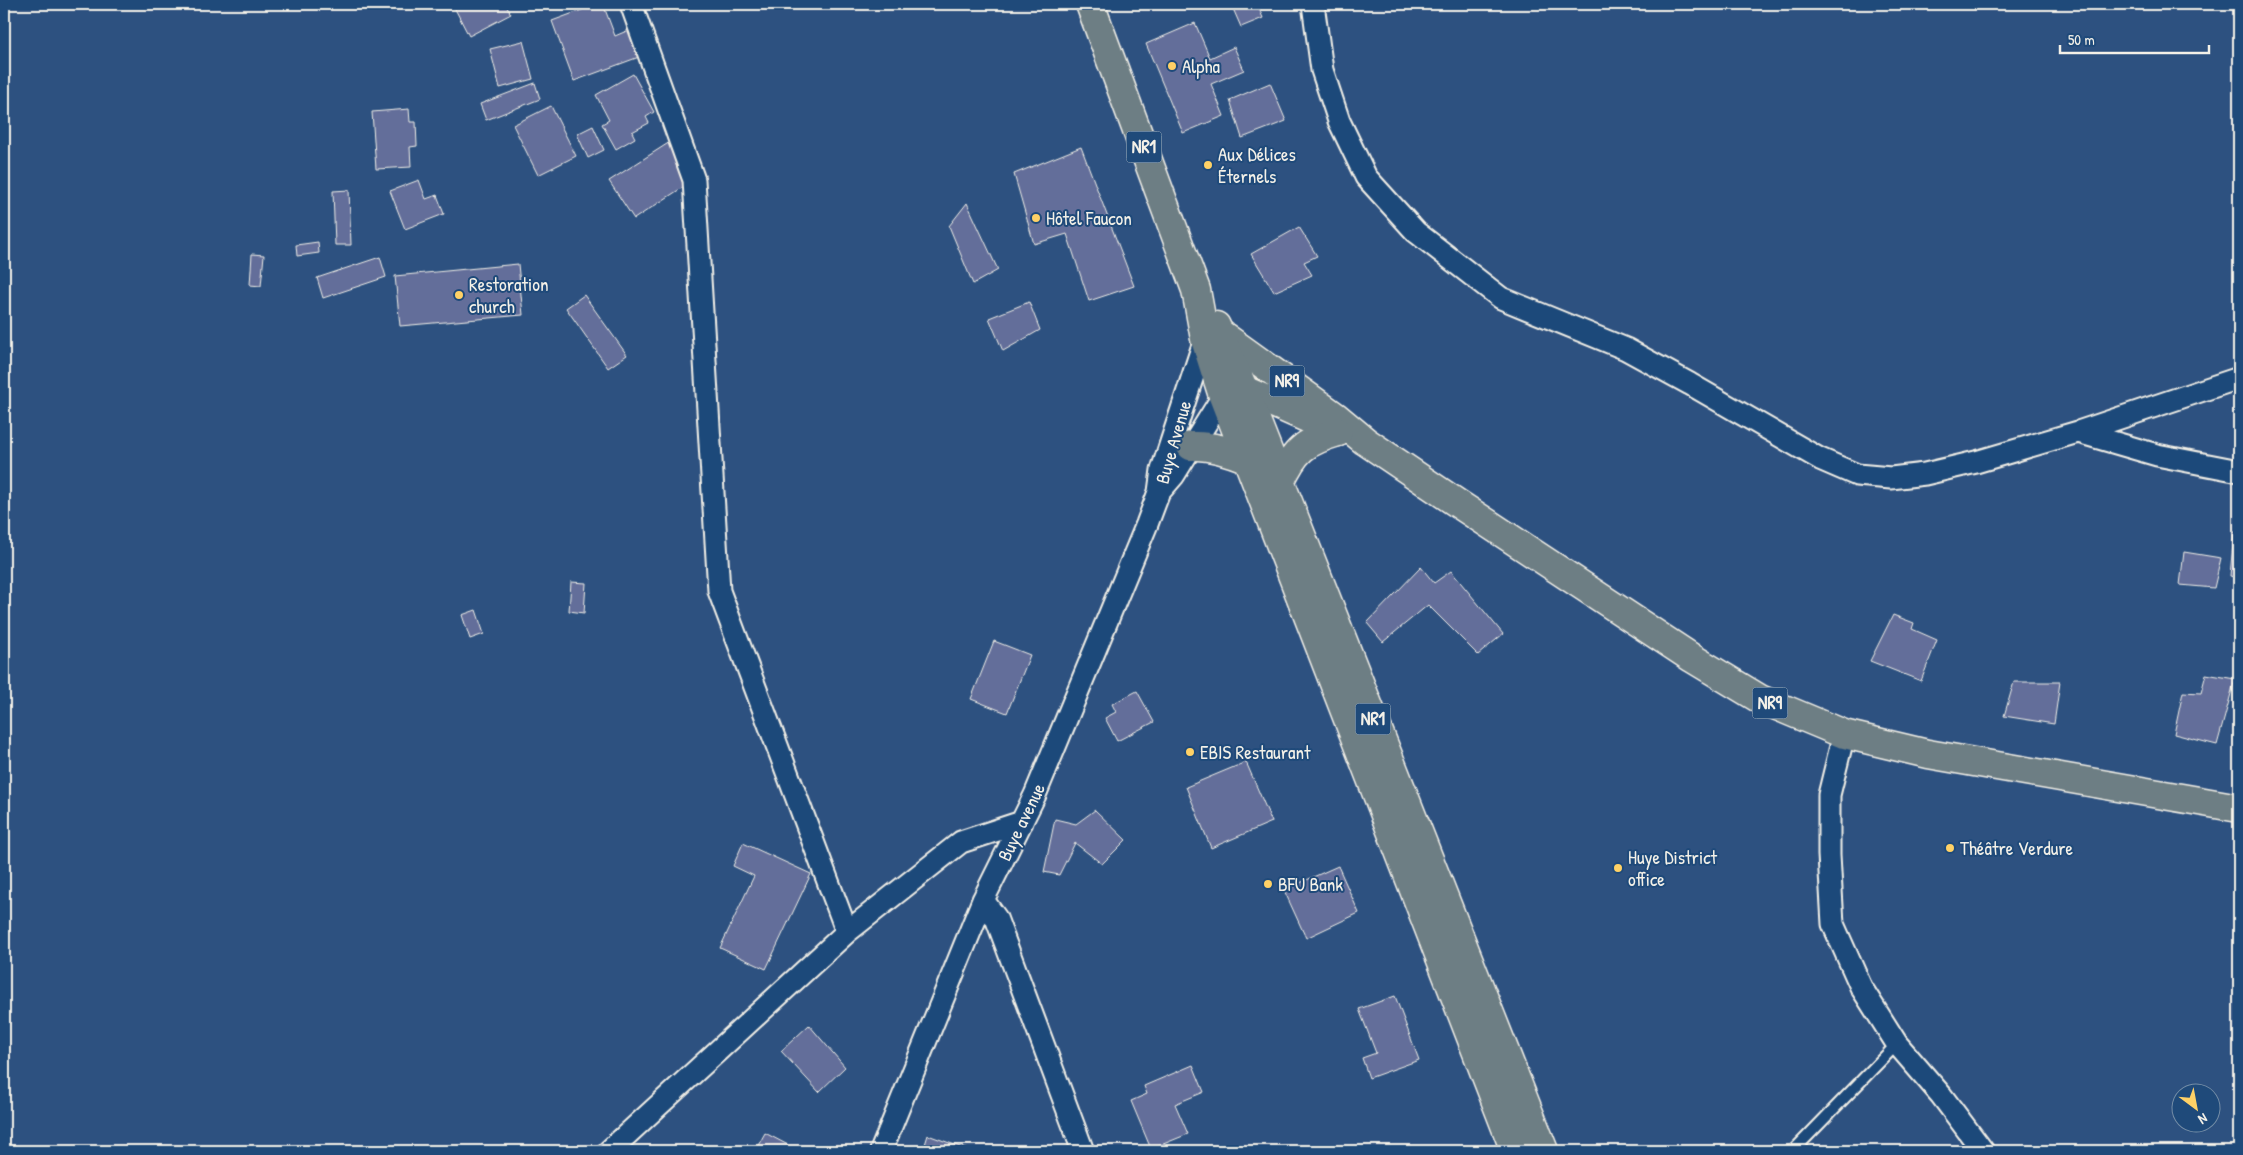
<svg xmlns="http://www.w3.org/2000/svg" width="2243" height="1155" font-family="'Patrick Hand',sans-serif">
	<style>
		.building { fill: #636e9a; stroke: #f4f1e8 }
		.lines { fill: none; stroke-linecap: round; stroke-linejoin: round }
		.service-casing { stroke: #f4f1e8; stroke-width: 14 }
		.minor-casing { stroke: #f4f1e8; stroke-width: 25 }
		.primary-casing { stroke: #f4f1e8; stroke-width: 31 }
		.trunk-casing { stroke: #f4f1e8; stroke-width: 31 }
		.service { stroke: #1f4a7a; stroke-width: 10 }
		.minor { stroke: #1f4a7a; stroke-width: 21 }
		.primary { stroke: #6d7e84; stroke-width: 28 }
		.trunk { stroke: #6d7e84; stroke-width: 28 }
		.poi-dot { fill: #ffd166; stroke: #1f4a7a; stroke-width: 2 }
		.labels { text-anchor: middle; stroke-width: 4; stroke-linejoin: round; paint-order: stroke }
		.shield { fill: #1f4a7a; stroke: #b4bfc7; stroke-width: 1 }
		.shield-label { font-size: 18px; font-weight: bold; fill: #f4f1e8 }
		.poi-label { font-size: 19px; fill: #f4f1e8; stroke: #1f4a7a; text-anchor: start }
		.street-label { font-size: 19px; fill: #f4f1e8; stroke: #1f4a7a }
	</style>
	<rect width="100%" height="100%" fill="#2d5180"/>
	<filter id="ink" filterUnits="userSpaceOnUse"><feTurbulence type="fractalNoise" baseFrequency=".02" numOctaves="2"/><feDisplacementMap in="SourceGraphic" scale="10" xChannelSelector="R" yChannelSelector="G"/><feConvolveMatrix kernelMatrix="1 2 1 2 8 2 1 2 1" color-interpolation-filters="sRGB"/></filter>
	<g filter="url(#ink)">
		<path class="building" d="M456,4H505L511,14L469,36L453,5Z
			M598,4H603L615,36L629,30L639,57L574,81L552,21Z
			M1231,4H1257L1263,18L1241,27Z
			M1195,23L1210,58L1234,47L1244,70L1211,84L1224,116L1183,133L1146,44Z
			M523,41L533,79L500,88L490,49Z
			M633,74L654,112L646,117L649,123L632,132L635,138L616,149L602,124L609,120L596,95Z
			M535,83L540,99L486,120L480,104Z
			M1270,83L1286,121L1242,138L1230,100Z
			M551,106L576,156L538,175L513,125Z
			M409,109L410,122H416L417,146L410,147L411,167L376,169L372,112Z
			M593,126L604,150L588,158L577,134Z
			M670,142L694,180L634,219L609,181Z
			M1081,147L1134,286L1089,301L1067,234L1034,244L1014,174Z
			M419,180L426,199L437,195L444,214L405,229L390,191Z
			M349,190L351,245H335L333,191Z
			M967,203L998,270L973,284L949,226Z
			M1299,227L1317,256L1304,262L1312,275L1274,292L1251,254Z
			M318,242L319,253L297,256L296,245Z
			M252,254L264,255L261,286L250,285Z
			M380,257L386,277L323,298L317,278Z
			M518,264L523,315L400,326L395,276Z
			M584,295L627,355L608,368L566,308Z
			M1029,302L1040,330L1003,351L989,318Z
			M2234,532H2239V578L2230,576Z
			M2184,552L2221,558L2214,588L2180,585Z
			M1421,567L1434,583L1451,571L1503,634L1478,655L1428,605L1383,642L1367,623Z
			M571,582L586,583L584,613L569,611Z
			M476,610L484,634L470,639L462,615Z
			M1893,615L1914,623L1912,629L1937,640L1921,681L1870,661Z
			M994,641L1030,655L1007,713L971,699Z
			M2206,674L2235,679L2217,745L2174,734L2183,692L2201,693Z
			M2014,682H2060L2054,724L2004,716Z
			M1137,691L1154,722L1117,741L1105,718L1116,712L1112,704Z
			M1246,762L1272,822L1211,848L1186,787Z
			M1095,810L1126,840L1102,864L1075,843L1059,875L1044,872L1055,819L1076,824Z
			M743,843L811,874L766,969L720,948L754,876L733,866Z
			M1338,866L1359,913L1306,938L1284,890Z
			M1395,996L1419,1060L1369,1078L1362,1058L1376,1053L1359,1009Z
			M809,1025L845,1067L819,1092L781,1051Z
			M1193,1065L1204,1092L1175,1104L1188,1134L1151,1149L1131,1101L1147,1094L1144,1086Z
			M765,1133L788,1145L785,1151H755Z
			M928,1135L971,1151H923Z"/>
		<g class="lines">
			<g class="service-casing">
				<path id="service" d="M1793,1151L1897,1044"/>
			</g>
			<g class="minor-casing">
				<path id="minor" d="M631,4L694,180L719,591L847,932
					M1313,4L1322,70L1339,121L1366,177L1416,232L1501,298L1626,349L1690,384L1820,459L1857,475L1891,478L1925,474L1976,462L2078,432L2239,378
					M2078,432L2157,455L2239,471
					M1161,490L1174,475L1223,396
					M1844,734L1829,795V855L1833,924L1861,987L1897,1044L1941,1095L1983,1151
					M983,900L996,918L1083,1151
					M609,1151L847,932L961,842L1022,822
					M881,1151L983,900L1035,795L1147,524L1159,492L1162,470L1205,339"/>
			</g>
			<g class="primary-casing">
				<path id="primary" d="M1208,338L1221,334L1335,416L1365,441L1460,505L1692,658L1760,699L1844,734L1928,754L2239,808
					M1228,394L1244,390L1338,432"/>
			</g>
			<g class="trunk-casing">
				<path id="trunk" d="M1090,4L1196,290L1205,339L1223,396L1515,1151
					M1216,326L1244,390L1544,1151
					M1191,446C1211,445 1229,451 1248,459
					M1280,482C1295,450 1304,442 1338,432"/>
			</g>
			<use href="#service" class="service"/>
			<use href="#minor" class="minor"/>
			<use href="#primary" class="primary"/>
			<use href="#trunk" class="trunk"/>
		</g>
	</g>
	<g class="poi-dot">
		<circle cx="1172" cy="66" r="5"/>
		<circle cx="1208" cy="165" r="5"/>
		<circle cx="1036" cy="218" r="5"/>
		<circle cx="459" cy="295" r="5"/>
		<circle cx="1190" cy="752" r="5"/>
		<circle cx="1950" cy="848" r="5"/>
		<circle cx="1618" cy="868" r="5"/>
		<circle cx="1268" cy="884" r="5"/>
	</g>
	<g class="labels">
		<g class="shield">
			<rect x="1126.5" y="131.5" width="35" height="31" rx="4"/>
			<rect x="1269.5" y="365.5" width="35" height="31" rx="4"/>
			<rect x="1752.5" y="687.5" width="35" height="31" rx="4"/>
			<rect x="1355.5" y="703.5" width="35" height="31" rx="4"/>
		</g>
		<g class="shield-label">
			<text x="1144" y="153">NR1</text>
			<text x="1287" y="387">NR9</text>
			<text x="1770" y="709">NR9</text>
			<text x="1373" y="725">NR1</text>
		</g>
		<g class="poi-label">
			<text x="1182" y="73">Alpha</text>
			<text x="1218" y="161">Aux Délices<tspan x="1218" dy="22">Éternels</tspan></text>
			<text x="1046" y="225">Hôtel Faucon</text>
			<text x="469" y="291">Restoration<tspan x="469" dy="22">church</tspan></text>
			<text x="1200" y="759">EBIS Restaurant</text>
			<text x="1960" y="855">Théâtre Verdure</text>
			<text x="1628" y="864">Huye District<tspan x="1628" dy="22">office</tspan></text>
			<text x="1278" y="891">BFU Bank</text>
		</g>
		<g class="street-label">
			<text transform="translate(1173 442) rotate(-74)" y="7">Buye Avenue</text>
			<text transform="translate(1021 822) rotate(-64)" y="7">Buye avenue</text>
		</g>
	</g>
	<rect width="2243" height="1155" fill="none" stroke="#1f4a7a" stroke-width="20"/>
	<rect x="10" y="10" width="2223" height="1135" fill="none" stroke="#f4f1e8" stroke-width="2" filter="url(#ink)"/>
	<g transform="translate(2196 1108) rotate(148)"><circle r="24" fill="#1f4a7a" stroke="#748da6"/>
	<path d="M0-4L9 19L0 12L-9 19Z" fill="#ffd166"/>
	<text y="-8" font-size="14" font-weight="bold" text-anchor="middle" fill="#f4f1e8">N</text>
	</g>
	<path d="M2060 45v8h149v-8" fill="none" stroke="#f4f1e8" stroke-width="2.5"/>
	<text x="2068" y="45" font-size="15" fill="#f4f1e8" stroke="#1f4a7a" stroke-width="4" paint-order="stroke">50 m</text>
</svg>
